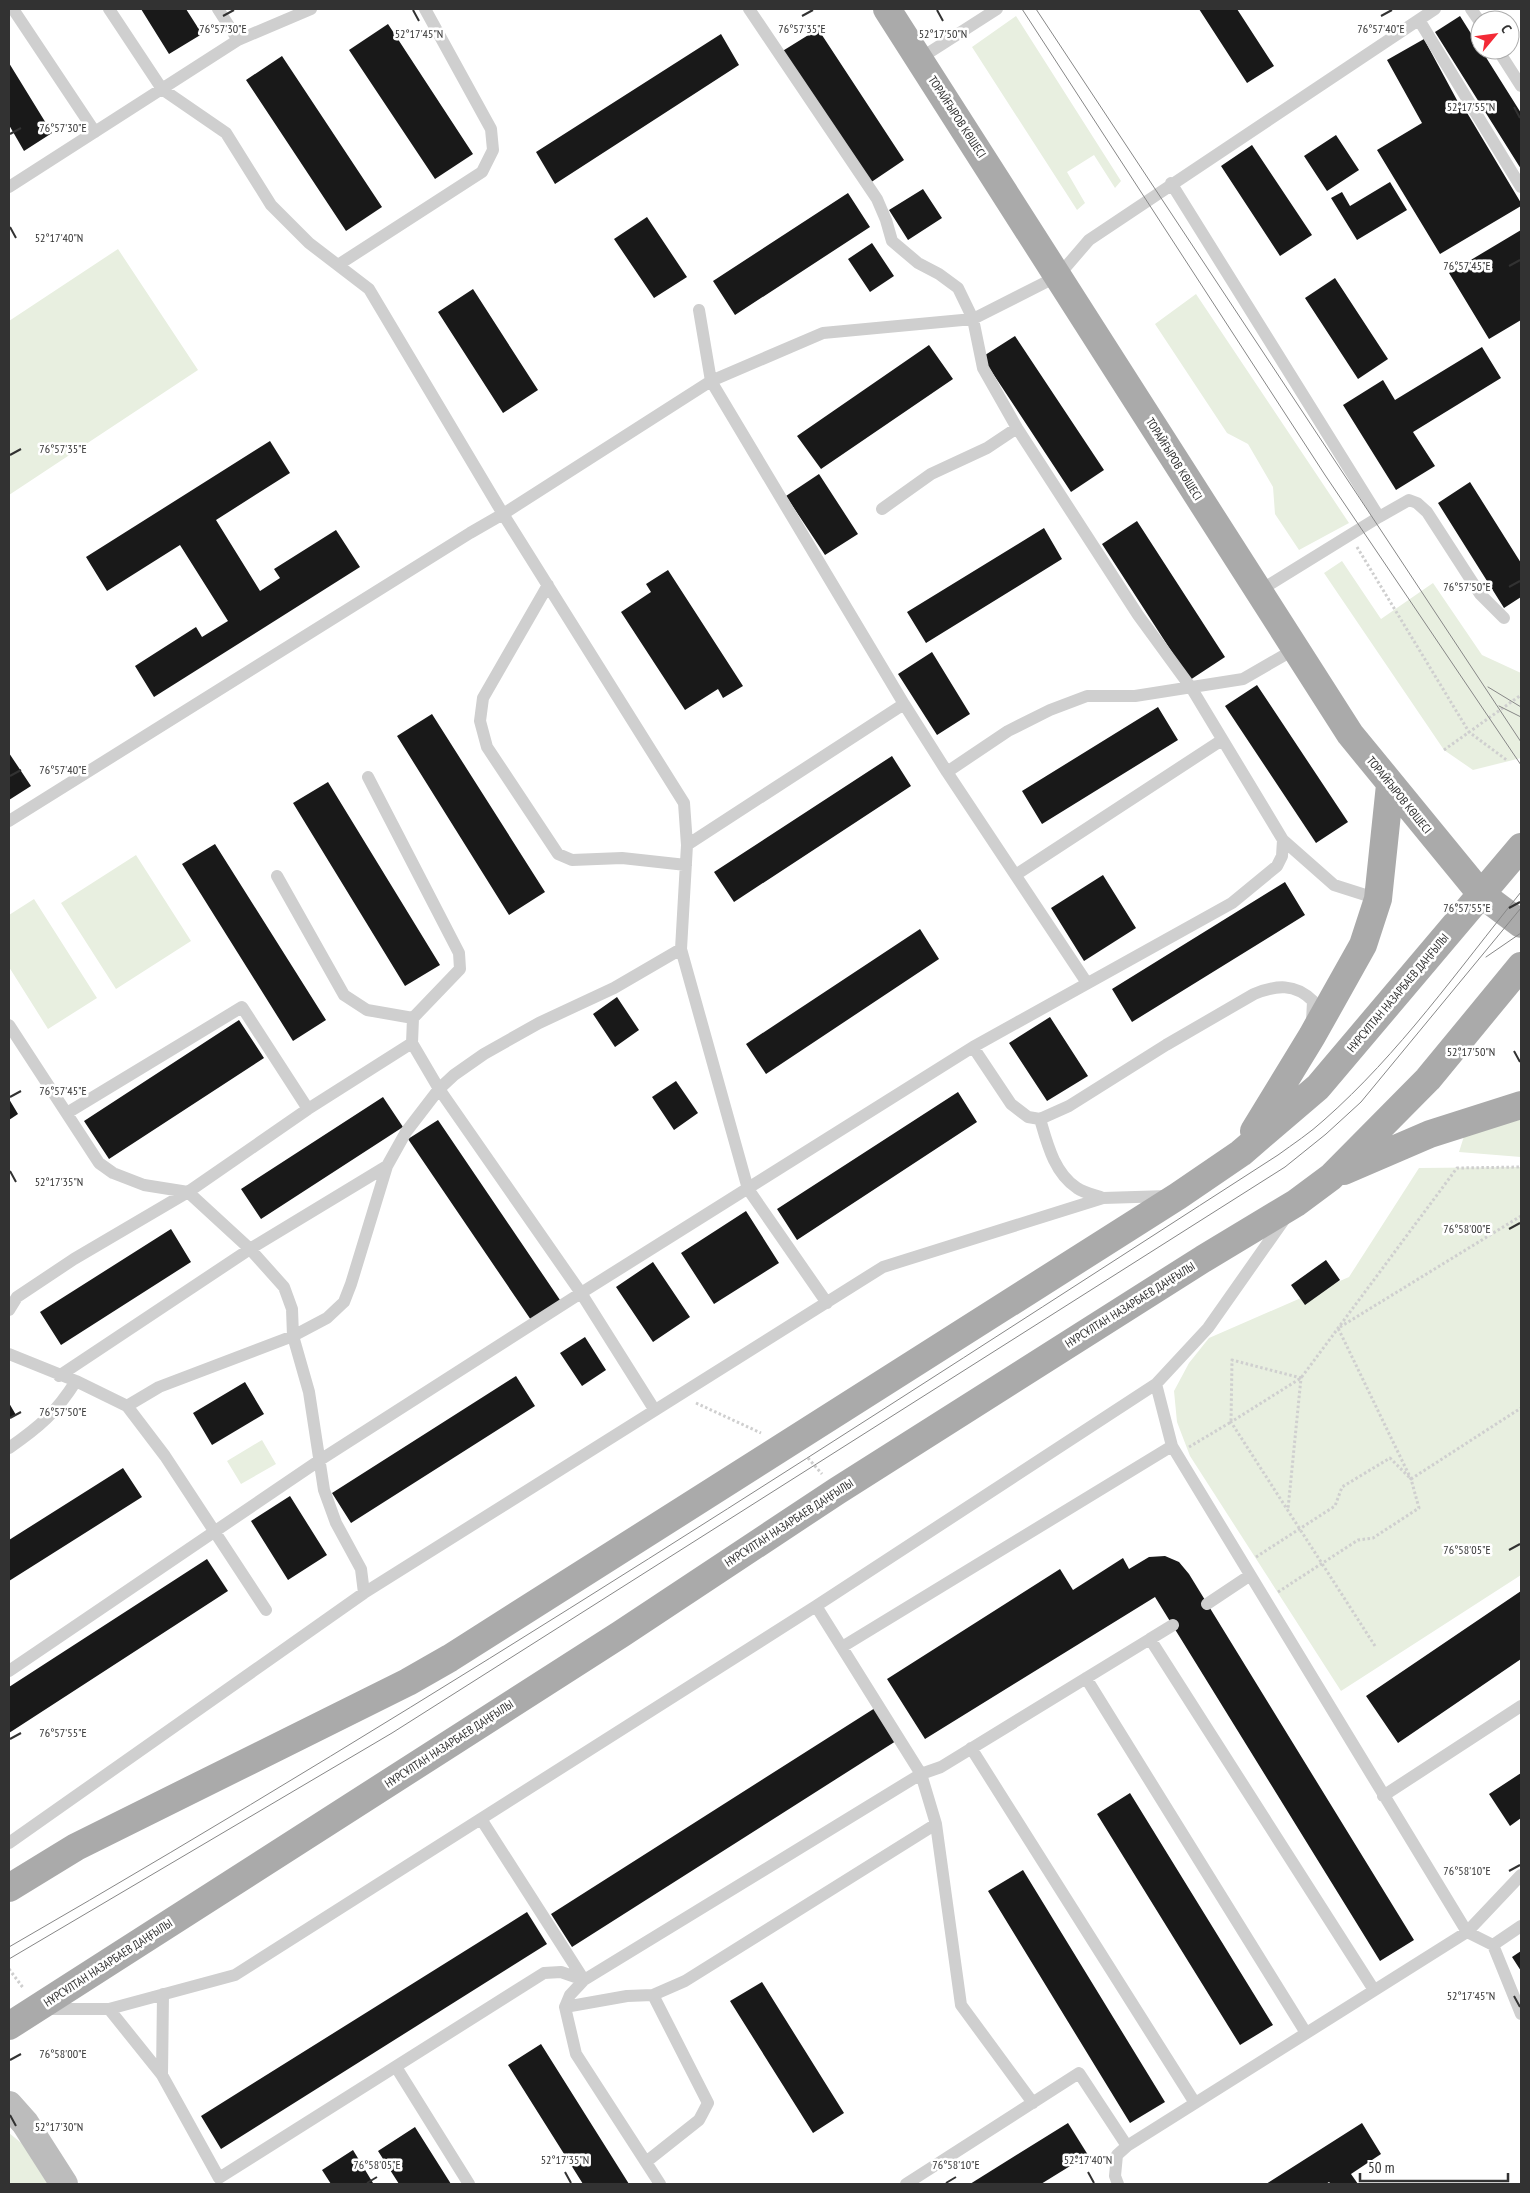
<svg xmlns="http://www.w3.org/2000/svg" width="1530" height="2193" font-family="'PT Sans Narrow',sans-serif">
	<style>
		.green { fill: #e8efe0 }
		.building { fill: #191919 }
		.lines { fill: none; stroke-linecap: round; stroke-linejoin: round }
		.path { stroke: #cfcfcf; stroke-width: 3; stroke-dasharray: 2.5 2.5; stroke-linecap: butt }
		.lane { stroke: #cfcfcf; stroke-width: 12 }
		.secondary { stroke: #bcbcbc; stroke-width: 28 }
		.primary { stroke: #aaa; stroke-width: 28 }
		.tram { stroke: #878787; stroke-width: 1 }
		.ticks { fill: none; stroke: #323232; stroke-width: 2 }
		.labels { text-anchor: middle; stroke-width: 5; stroke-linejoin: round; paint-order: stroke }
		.street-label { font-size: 12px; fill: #323232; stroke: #fff }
		.ticks-label { font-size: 12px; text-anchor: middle; fill: #323232; stroke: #fff; stroke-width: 5; stroke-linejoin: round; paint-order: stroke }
	</style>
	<rect width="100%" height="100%" fill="#fff"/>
	<path class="green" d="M1016,16L1121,181L1115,188L1094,155L1067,172L1085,203L1077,210L972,47Z
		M118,249L198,370L9,495V321Z
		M1196,294L1349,523L1299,550L1275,514L1273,487L1248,444L1227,433L1155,324Z
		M1342,561L1381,619L1433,583L1482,655L1521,673V758L1473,770L1444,750L1324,573Z
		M136,855L191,941L116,989L61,903Z
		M34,899L97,998L48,1029L9,967V915Z
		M1521,1115V1157L1459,1152L1465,1133Z
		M1521,1167V1575L1341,1691L1190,1456L1177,1422L1174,1391L1189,1363L1209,1338L1349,1277L1419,1168Z
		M262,1440L276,1464L241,1484L227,1461Z
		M9,2133L25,2146L50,2184H9Z"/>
	<path class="building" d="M141,9H186L202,34L169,54Z
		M1199,9H1237L1274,66L1247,83Z
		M1460,16L1521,113V169L1435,32Z
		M388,24L473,154L435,179L349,50Z
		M818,29L904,160L867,185L781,52Z
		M721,34L739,65L555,184L536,152Z
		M1424,39L1458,102L1460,101L1521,203V206L1440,254L1377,150L1422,123L1387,60Z
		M282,56L382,207L346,231L246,80Z
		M9,63L52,133L24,151L9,125Z
		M1336,135L1359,170L1327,191L1304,156Z
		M1252,145L1312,235L1280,256L1221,166Z
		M1390,182L1407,210L1357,240L1331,198L1342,192L1350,206Z
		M923,189L942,218L908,240L889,210Z
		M848,193L870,227L735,315L713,281Z
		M647,217L687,277L654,298L614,239Z
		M1521,230V320L1489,339L1449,273Z
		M872,243L894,276L870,292L848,259Z
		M1335,278L1388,359L1358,379L1305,298Z
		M473,289L538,390L503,413L438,312Z
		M1015,336L1104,470L1071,492L982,357Z
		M929,345L953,379L821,469L797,436Z
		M1482,347L1501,378L1413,432L1435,466L1396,490L1343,405L1383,380L1395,400Z
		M270,441L290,473L216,520L260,591L280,578L274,569L336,530L360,567L154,697L135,666L196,627L202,637L228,621L180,545L107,591L86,557Z
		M819,474L858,534L825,555L786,496Z
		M1470,482L1521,563V597L1504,608L1438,503Z
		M1137,521L1225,657L1190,680L1102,544Z
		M1044,528L1062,559L926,643L907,612Z
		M668,570L743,686L723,698L718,689L685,710L621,612L651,592L646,584Z
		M932,652L970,714L937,735L898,674Z
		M1257,685L1348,822L1316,843L1225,706Z
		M1158,707L1178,740L1042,824L1022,791Z
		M432,714L545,892L509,915L397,736Z
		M9,753L31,786L9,800Z
		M892,756L911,786L734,902L714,872Z
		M328,782L440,965L405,986L293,803Z
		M215,844L326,1020L293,1041L182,864Z
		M1103,875L1136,928L1084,961L1051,908Z
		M1285,882L1305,915L1132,1022L1112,989Z
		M920,929L939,959L766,1074L746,1044Z
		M617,997L639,1030L615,1047L593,1014Z
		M1050,1017L1088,1076L1047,1101L1009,1043Z
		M239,1020L264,1058L109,1159L84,1121Z
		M676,1081L698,1113L674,1130L652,1097Z
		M958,1092L977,1122L797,1240L777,1209Z
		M383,1097L403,1127L261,1219L241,1189Z
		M9,1099L18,1114L9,1120Z
		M438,1120L560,1300L531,1320L408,1139Z
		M746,1211L779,1263L714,1304L681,1253Z
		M171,1229L191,1262L61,1345L40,1312Z
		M1326,1260L1340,1280L1305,1305L1291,1285Z
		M653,1262L690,1317L653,1342L616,1287Z
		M585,1337L606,1370L582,1386L560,1353Z
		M516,1376L535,1406L351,1523L332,1493Z
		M245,1382L264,1414L212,1445L193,1413Z
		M9,1403L16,1415L9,1419Z
		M123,1468L142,1497L9,1581V1540Z
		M290,1496L327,1555L288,1580L251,1521Z
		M1165,1556L1179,1562L1189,1574L1414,1940L1380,1961L1155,1597L925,1739L887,1679L1060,1569L1073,1590L1123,1558L1129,1569L1149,1557Z
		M207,1559L228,1591L9,1733V1687Z
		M1521,1591V1659L1398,1743L1366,1696Z
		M875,1708L896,1741L572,1947L551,1914Z
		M1521,1773V1818L1510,1826L1489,1794Z
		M1130,1793L1273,2025L1240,2045L1097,1814Z
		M1023,1870L1165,2102L1130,2123L988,1891Z
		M527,1912L547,1944L221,2149L201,2116Z
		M1521,1951V1971L1512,1957Z
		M762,1982L844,2113L813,2133L730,2001Z
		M541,2044L629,2184H583L508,2065Z
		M1068,2123L1088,2155L1041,2184H970Z
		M1362,2123L1381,2154L1351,2174L1358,2184H1331L1329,2182L1326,2184H1266Z
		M415,2127L451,2184H399L378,2151Z
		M353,2150L373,2183L331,2184L322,2170Z"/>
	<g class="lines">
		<path class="path" d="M1357,547L1469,732L1508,761
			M1444,750L1521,695
			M1340,1327L1521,1216
			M696,1403L761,1433
			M1189,1447L1231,1422L1232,1360L1301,1378L1288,1509
			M808,1458L822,1474
			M1256,1557L1335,1506L1342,1487L1390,1458L1411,1479L1521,1408
			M1278,1592L1358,1540L1373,1538L1419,1508L1411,1479L1338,1328
			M1375,1646L1231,1422L1301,1378L1457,1168L1521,1167
			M9,1969L24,1989"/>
		<path class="lane" d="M13,9L95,132
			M109,9L162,89L226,133L271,205L309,243L369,289L503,514L684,803L687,845L681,949L748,1189L827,1303
			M218,9L238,40
			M1471,9L1480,22
			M1419,20L1521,187
			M1498,50L1521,86
			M919,59L997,9
			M1171,183L1379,517L1259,591
			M9,187L238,40L311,9
			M338,265L482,172L493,150L491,129L425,9
			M699,310L711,381L904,704L947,772
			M882,509L931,474L987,448L1017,428
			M1379,517L1409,500L1417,503L1427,512L1480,594L1504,618
			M548,585L483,698L480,721L487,747L558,854L572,860L622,858L686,865
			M368,777L459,953L460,969L413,1018L412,1043L439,1089L581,1293L654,1409
			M9,821L470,533L503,514L711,381L823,333L973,319L1058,276L1089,240L1435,9
			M1283,840L1334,885L1378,899
			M687,845L904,704
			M1017,874L1222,740
			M277,876L344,995L367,1010L413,1018
			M1087,983L947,772L1008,731L1050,710L1087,696H1135L1243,679L1295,649
			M9,1025L99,1163L113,1173L144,1185L188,1192L250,1249L284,1287L292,1309L293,1336L309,1392L324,1490L336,1523L361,1569L364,1593
			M973,1047L1011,1104L1028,1117L1040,1119L1069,1106L1166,1045L1254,994C1276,985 1295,983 1313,1001L1312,1022
			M67,1113L242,1007L308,1109
			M1040,1119C1047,1143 1054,1173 1077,1188C1084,1193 1095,1195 1103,1198
			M9,1310L17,1297L74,1259L188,1192L308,1109L412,1043
			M9,1354L76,1381L127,1406L165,1456L266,1610
			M59,1376L250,1249L387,1166
			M1156,1384L1172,1446L1467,1932L1493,1945L1521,2014
			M127,1406L159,1387L293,1336L327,1318L344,1302L351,1284L387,1166L406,1132L439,1089L454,1075L484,1054L539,1023L614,988L681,949
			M9,1448C39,1427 56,1413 76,1381
			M1207,1604L1249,1576
			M816,1606L921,1774L936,1824L961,2005L1033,2103
			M1150,1639L1173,1625
			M842,1647L1172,1446
			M9,1671L320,1460L581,1293L973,1047L1232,903L1277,866L1282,856L1283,840L1192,689L1138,615L1017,428L983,368L973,319L958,288L939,274L918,263L892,241L886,220L877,199L749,9
			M1086,1678L1306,2033
			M971,1748L1195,2103
			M1383,1796L1521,1706
			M481,1819L584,1980
			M9,1843L364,1593L883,1267L1103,1198L1168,1196
			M1493,1945L1521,1926
			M163,1994L162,2075L219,2178L544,1973L561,1972L584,1980
			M565,2007L627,1996L653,1995L685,1981L936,1824
			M46,2009H109L235,1975L816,1606L1156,1384L1208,1328L1286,1217
			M109,2009L162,2075
			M396,2067L469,2184
			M646,2162L699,2120L708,2103L653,1995
			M660,2184L576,2054L565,2007L570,1995L584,1980L921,1774L941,1767L1150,1639L1374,1990
			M906,2184L1079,2073L1127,2146L1467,1932L1521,1875
			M1118,2184L1115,2176L1117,2155L1127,2146"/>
		<path class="secondary" d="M9,2105L25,2123L64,2184"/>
		<path class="primary" d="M887,9L1350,734L1481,894L1521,924
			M1254,1131L1312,1036L1363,945L1378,899L1390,785
			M1344,1171L1430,1134L1521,1105
			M9,1888L76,1847L408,1682L450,1658L1178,1196L1241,1153L1318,1087L1521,847
			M9,2026L621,1634L837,1491L1203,1259L1296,1203L1331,1177L1428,1079L1521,966"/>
		<path class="tram" d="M1022,9L1325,475L1521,765
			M1036,9L1521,742
			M1488,687L1521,707
			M1499,706L1521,717
			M1486,957L1521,933
			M9,1947C441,1698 859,1425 1278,1155C1293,1144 1310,1133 1324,1120C1399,1054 1458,970 1521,892
			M9,1959L392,1733L1285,1167L1326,1134L1361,1102L1521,908"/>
	</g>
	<path class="ticks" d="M413,10L419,21M937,10L943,21M223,16L234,10M802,16L813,10M1381,16L1392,10M1514,107L1520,118M10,134L21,128M10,227L16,238M1509,266L1520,260M10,455L21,449M1509,587L1520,581M10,776L21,770M1509,908L1520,902M1514,1051L1520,1062M10,1097L21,1091M10,1171L16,1182M1509,1229L1520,1223M10,1418L21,1412M1509,1550L1520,1544M10,1739L21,1733M1509,1871L1520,1865M1514,1996L1520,2007M10,2060L21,2054M10,2115L16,2126M565,2172L571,2183M1088,2172L1094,2183M367,2183L377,2177M946,2183L956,2177"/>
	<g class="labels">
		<g class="street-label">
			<text transform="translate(957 117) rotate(57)" y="4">ТОРАЙҒЫРОВ КӨШЕСІ</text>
			<text transform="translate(1174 459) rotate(58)" y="4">ТОРАЙҒЫРОВ КӨШЕСІ</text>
			<text transform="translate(1399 795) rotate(51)" y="4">ТОРАЙҒЫРОВ КӨШЕСІ</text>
			<text transform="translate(1398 993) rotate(-50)" y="4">НҰРСҰЛТАН НАЗАРБАЕВ ДАҢҒЫЛЫ</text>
			<text transform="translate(1130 1305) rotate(-32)" y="4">НҰРСҰЛТАН НАЗАРБАЕВ ДАҢҒЫЛЫ</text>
			<text transform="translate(789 1523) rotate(-33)" y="4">НҰРСҰЛТАН НАЗАРБАЕВ ДАҢҒЫЛЫ</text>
			<text transform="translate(449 1744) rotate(-33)" y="4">НҰРСҰЛТАН НАЗАРБАЕВ ДАҢҒЫЛЫ</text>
			<text transform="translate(108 1963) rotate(-33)" y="4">НҰРСҰЛТАН НАЗАРБАЕВ ДАҢҒЫЛЫ</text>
		</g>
	</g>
	<g class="ticks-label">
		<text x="223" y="33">76°57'30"E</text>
		<text x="802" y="33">76°57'35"E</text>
		<text x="1381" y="33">76°57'40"E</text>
		<text x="419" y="38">52°17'45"N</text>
		<text x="943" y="38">52°17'50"N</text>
		<text x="1471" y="111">52°17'55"N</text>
		<text x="63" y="132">76°57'30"E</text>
		<text x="59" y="242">52°17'40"N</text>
		<text x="1467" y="270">76°57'45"E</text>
		<text x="63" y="453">76°57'35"E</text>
		<text x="1467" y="591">76°57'50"E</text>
		<text x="63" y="774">76°57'40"E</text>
		<text x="1467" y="912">76°57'55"E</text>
		<text x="1471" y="1056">52°17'50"N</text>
		<text x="63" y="1095">76°57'45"E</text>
		<text x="59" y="1186">52°17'35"N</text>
		<text x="1467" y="1233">76°58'00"E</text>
		<text x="63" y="1416">76°57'50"E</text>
		<text x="1467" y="1554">76°58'05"E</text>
		<text x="63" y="1737">76°57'55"E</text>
		<text x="1467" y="1875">76°58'10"E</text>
		<text x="1471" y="2000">52°17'45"N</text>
		<text x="63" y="2058">76°58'00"E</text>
		<text x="59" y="2131">52°17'30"N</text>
		<text x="565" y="2164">52°17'35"N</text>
		<text x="1088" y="2164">52°17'40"N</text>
		<text x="377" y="2169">76°58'05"E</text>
		<text x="956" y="2169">76°58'10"E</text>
	</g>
	<rect width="1530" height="2193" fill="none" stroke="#323232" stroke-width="20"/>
	<g transform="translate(1495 35) rotate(61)"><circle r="24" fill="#ffffff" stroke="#adadad"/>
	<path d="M0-4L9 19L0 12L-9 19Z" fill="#f32a36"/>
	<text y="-8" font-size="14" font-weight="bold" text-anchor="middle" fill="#323232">С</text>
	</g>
	<path d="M1360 2173v8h148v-8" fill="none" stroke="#323232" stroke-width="2.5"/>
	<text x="1368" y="2173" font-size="15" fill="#323232" stroke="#ffffff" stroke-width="4" paint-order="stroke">50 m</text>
</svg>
